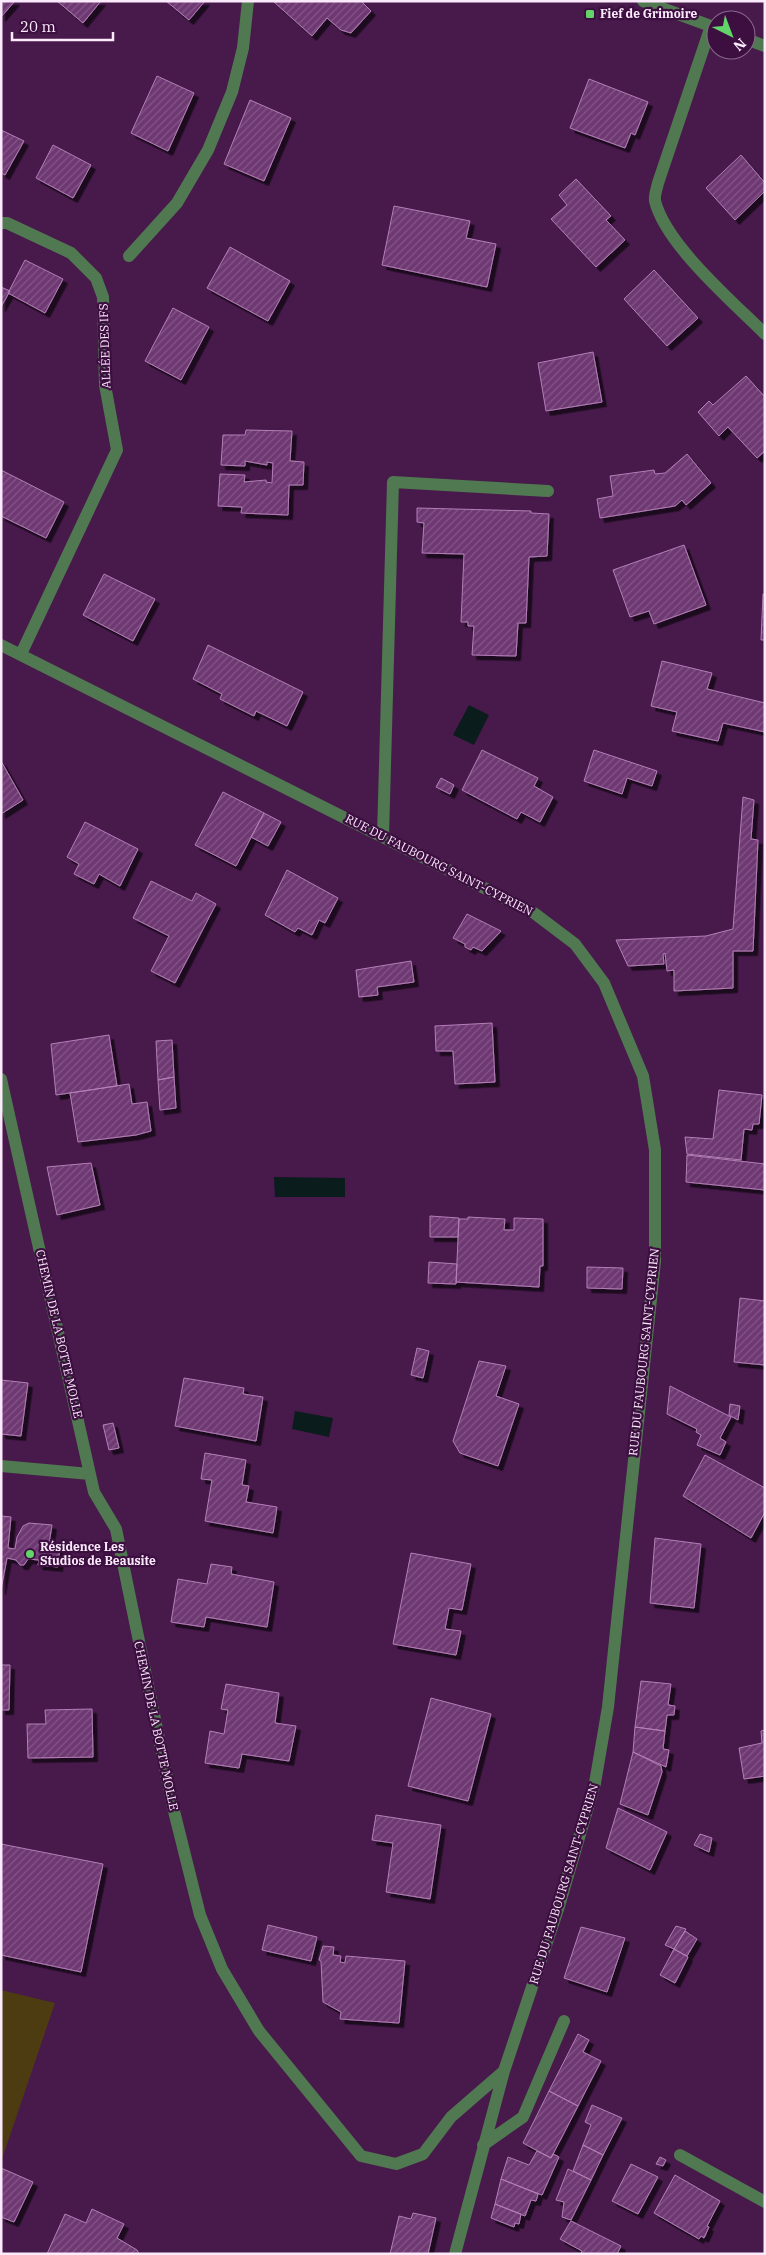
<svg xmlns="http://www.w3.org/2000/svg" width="766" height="2255" font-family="'IBM Plex Serif',serif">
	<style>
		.grass { fill: #4d3b12 }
		.water { fill: #0b1c1d }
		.building { fill: url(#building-hatch); stroke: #b37fb6; filter: url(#shadow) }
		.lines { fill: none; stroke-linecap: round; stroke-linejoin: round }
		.minor { stroke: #507951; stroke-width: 12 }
		.poi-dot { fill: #62d469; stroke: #3c0f40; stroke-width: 2 }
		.labels { text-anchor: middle; stroke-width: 4.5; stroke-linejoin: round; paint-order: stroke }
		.poi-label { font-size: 12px; font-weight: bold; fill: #fbeafb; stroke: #3c0f40; text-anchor: start }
		.street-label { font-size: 12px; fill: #fbeafb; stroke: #3c0f40 }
	</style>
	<defs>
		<pattern id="building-hatch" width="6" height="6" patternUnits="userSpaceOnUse" patternTransform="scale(1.25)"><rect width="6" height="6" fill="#6e3872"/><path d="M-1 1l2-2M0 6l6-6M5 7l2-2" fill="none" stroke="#845587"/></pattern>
		<filter id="shadow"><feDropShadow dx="4.5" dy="4.5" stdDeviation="0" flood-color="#0009"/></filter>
	</defs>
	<rect width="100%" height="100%" fill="#471a4b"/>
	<path class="grass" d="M1,1990L55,2003L1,2162Z"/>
	<path class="water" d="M469,705L489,715L474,745L453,735Z
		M274,1177L345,1178V1197H275Z
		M295,1411L333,1418L329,1437L292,1429Z"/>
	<path class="building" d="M1,1H15L1,17Z
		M57,1H101L83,23Z
		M166,1H205L189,20Z
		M361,1L371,11L351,33L341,30L327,18L312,36L274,2Z
		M157,76L194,93L168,151L131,133Z
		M589,79L648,102L635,135L631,133L625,148L570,128Z
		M250,100L291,118L264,181L224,164Z
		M1,130L24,141L5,175L1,173Z
		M53,145L91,165L73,198L36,178Z
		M741,155L765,183V191L735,220L706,188Z
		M576,179L611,216L606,220L625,240L596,267L551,219L567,205L559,195Z
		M394,206L470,221L466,238L496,244L487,287L382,265Z
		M230,247L290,281L268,321L207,288Z
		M25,260L63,279L45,313L8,293Z
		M654,270L698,318L667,346L624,299Z
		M1,287L10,291L1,307Z
		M173,308L209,327L181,380L145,361Z
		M593,352L602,402L546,411L538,363Z
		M746,376L765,397V451L757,458L728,427L719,436L698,412L709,401L713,405Z
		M246,430L292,431L290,461L304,462L303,485H289L288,515L241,513L242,507L218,506L220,474L245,475L244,482L266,480V482L272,483L273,463L267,462V465L245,461V466L221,465L223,435H245Z
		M687,454L711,483L686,505L682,500L675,506L600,518L597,499L613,496L610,476L654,470L655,474L665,473Z
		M1,470L64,502L46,538L1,516Z
		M417,508L531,511V513L549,514L547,556L529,557L526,623H518L516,656L472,655L474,626H468V622H461L464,554L422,553L424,523L417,522Z
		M684,545L706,605L654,624L649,611L630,617L613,570Z
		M104,574L155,599L133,641L83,615Z
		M763,594H765V640H761Z
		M208,645L303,692L287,726L256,711L254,716L220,699L222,694L193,679Z
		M662,661L712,673L707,689L765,703V732L723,723L718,741L672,731L677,712L651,706Z
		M482,750L538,778L534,786L553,797L540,822L521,812L517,819L462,790Z
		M594,750L657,771L652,786L627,778L622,794L584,781Z
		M1,761L23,800L1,814Z
		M441,778L454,785L450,794L436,787Z
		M223,792L264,813L236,866L195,845Z
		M743,797L754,800L751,839L758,840L753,951H733V988L674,991V970L667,971L665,953L663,954L664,964L628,966L616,940L706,936L733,929Z
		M264,813L281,822L268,846L251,837Z
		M85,822L138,849L120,886L99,874L94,884L74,874L79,864L67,857Z
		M287,870L338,898L325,923L319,920L312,935L298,928L295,932L265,915Z
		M151,881L192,901L196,893L216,904L175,983L151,971L169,936L133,918Z
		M467,914L501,931L482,951L473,947L471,950L465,947V944L453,938Z
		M411,961L414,982L377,987L378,995L359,997L356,970Z
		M492,1023L495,1082L455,1084L453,1051H436L435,1026Z
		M109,1035L117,1086L56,1095L51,1044Z
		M172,1040L174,1077L158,1080L156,1041Z
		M174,1077L176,1108L160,1110L158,1080Z
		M129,1084L132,1104L147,1102L151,1131L136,1135L78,1142L70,1093Z
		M719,1090L762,1095L759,1124H753L752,1130L744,1129L741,1160L687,1154L685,1137L713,1139Z
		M687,1155L765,1164V1190L686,1182Z
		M91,1163L100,1205L57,1215L47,1167Z
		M430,1216L459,1218L458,1237H430Z
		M468,1217L505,1219L504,1230H514V1218L543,1219V1266H540L539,1287L456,1282L459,1219H468Z
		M429,1262L457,1264L456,1284L428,1283Z
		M587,1267L623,1268L622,1289L587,1288Z
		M740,1298L765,1301V1365L734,1362Z
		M417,1348L429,1351L423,1378L411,1375Z
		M479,1361L506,1366L496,1396L519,1404L498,1466L460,1453L453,1441Z
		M184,1378L244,1388L243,1394L263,1397L256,1441L175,1426Z
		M1,1380L28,1383L21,1436L1,1434Z
		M670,1386L731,1417L720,1438L726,1442L720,1455L697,1445L701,1435L696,1432L697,1429L667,1414Z
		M730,1404L740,1406L738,1420L729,1415Z
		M113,1423L119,1448L109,1450L103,1425Z
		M205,1453L246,1460L242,1485L249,1486L246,1502L277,1507L273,1533L205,1521L212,1480L201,1479Z
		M705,1455L765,1488V1512L751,1538L683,1496Z
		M1,1516L11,1517L8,1548L15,1549L17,1537L23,1526L29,1523L52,1525L49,1544L60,1545L58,1567L38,1565L39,1560L28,1559L24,1565H20L16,1560L7,1558L1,1590Z
		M655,1538L701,1544L694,1608L650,1603Z
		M411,1553L471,1564L462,1610L449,1608L445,1629L461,1631L456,1655L393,1644Z
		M211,1564L232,1567L231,1574L274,1582L267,1627L206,1617L204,1627L171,1622L178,1579L207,1584Z
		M1,1665H10L9,1710H1Z
		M641,1681L671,1684L668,1705L675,1706L674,1715H667L665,1731L635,1727Z
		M226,1684L279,1693L275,1723L296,1726L289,1761L242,1754L239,1768L205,1763L210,1731L224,1734L228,1710L221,1709Z
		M431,1698L491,1714L468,1801L408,1786Z
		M92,1709L93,1757L28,1758L27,1724H46L45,1710Z
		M635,1727L665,1731L663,1749L669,1750L666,1767L633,1752Z
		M765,1730V1776L744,1779L739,1748L762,1743L761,1731Z
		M633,1752L661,1766L662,1772L648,1815L620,1804Z
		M618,1808L667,1832L650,1870L606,1848Z
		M376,1815L441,1825L430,1899L386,1892L393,1843L372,1840Z
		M700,1834L712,1838L709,1852L694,1845Z
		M1,1844L103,1864L81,1972L1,1955Z
		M268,1925L317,1937L311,1961L262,1950Z
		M676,1926L686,1929L674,1949L665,1945Z
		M581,1927L625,1938L607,1992L564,1978Z
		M685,1931L697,1939L687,1956L674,1949Z
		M323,1946L334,1947L333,1955L341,1956L340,1962L345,1963L346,1956L405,1961L399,2023L340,2019L341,2012L323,2002L321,1961L319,1960Z
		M674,1949L688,1957L675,1983L660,1975Z
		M578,2034L589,2040L583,2052L601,2061L578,2106L549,2091Z
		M549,2091L578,2106L551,2158L523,2143Z
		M592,2105L622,2118L603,2155L583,2145L591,2125L585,2122Z
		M583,2145L603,2155L591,2180L573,2171Z
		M537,2151L551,2158L553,2154L559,2157L542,2195L501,2179L508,2157L529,2165Z
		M660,2157L666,2160L663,2166L656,2164Z
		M631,2164L658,2177L638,2214L612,2201Z
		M1,2168L33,2182L14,2222L1,2217Z
		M568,2169L591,2180L571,2220L562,2217L564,2202L556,2200Z
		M675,2175L720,2201L707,2226L709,2227L704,2238L701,2236L699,2239L654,2213Z
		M501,2179L538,2194L536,2201L531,2200L525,2216L495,2204Z
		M495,2204L521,2214L519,2224L515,2223L514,2227L491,2218Z
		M92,2209L124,2224L117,2238L137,2250L139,2254H47L65,2214L86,2223Z
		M413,2213L436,2218L428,2254H390L399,2216L411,2219Z
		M571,2221L621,2246L617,2254H581L582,2251L560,2239Z"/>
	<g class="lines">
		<path class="minor" d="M643,1L716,28
			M711,26L658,183C657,188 654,196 655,201C666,245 733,302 765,334
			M746,39L765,46
			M1,223H7L71,253L96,278L103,297L105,385L117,450L21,654
			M129,256L177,203L208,150L232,92L243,48L248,1
			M1,645L534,913L575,944L604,983L643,1076L655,1150V1261L608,1707L595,1783L559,1906L504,2071L455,2254
			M383,836L393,482L548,491
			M1,1079L94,1492L116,1529L173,1807L200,1915L222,1969L259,2031L361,2156L396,2164L423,2154L451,2117L504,2071
			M1,1466L90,1474
			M483,2145L523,2117L564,2021
			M680,2155L765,2202"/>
	</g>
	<g class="poi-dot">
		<rect x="585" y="9" width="10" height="10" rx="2.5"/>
		<circle cx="30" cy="1554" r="5"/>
	</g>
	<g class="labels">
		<g class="poi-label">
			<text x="600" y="18">Fief de Grimoire</text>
			<text x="40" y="1551">Résidence Les<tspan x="40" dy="14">Studios de Beausite</tspan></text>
		</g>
		<g class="street-label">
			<text transform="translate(105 346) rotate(-92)" y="4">ALLÉE DES IFS</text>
			<text transform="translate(439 865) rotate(27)" y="4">RUE DU FAUBOURG SAINT-CYPRIEN</text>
			<text transform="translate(59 1334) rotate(77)" y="4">CHEMIN DE LA BOTTE MOLLE</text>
			<text transform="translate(644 1352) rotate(-84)" y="4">RUE DU FAUBOURG SAINT-CYPRIEN</text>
			<text transform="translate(156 1726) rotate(78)" y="4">CHEMIN DE LA BOTTE MOLLE</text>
			<text transform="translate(564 1884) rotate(-73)" y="4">RUE DU FAUBOURG SAINT-CYPRIEN</text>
		</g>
	</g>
	<rect width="766" height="2255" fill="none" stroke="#fbeafb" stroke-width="5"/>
	<g transform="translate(731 35) rotate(138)"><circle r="24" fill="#3c0f40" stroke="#88678b"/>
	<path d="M0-4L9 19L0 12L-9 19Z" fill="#62d469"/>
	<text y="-8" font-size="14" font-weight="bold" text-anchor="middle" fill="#fbeafb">N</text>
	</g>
	<path d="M12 32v8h101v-8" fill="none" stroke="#fbeafb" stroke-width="2.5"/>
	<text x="20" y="32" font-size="15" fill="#fbeafb" stroke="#3c0f40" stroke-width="4" paint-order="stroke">20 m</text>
</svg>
